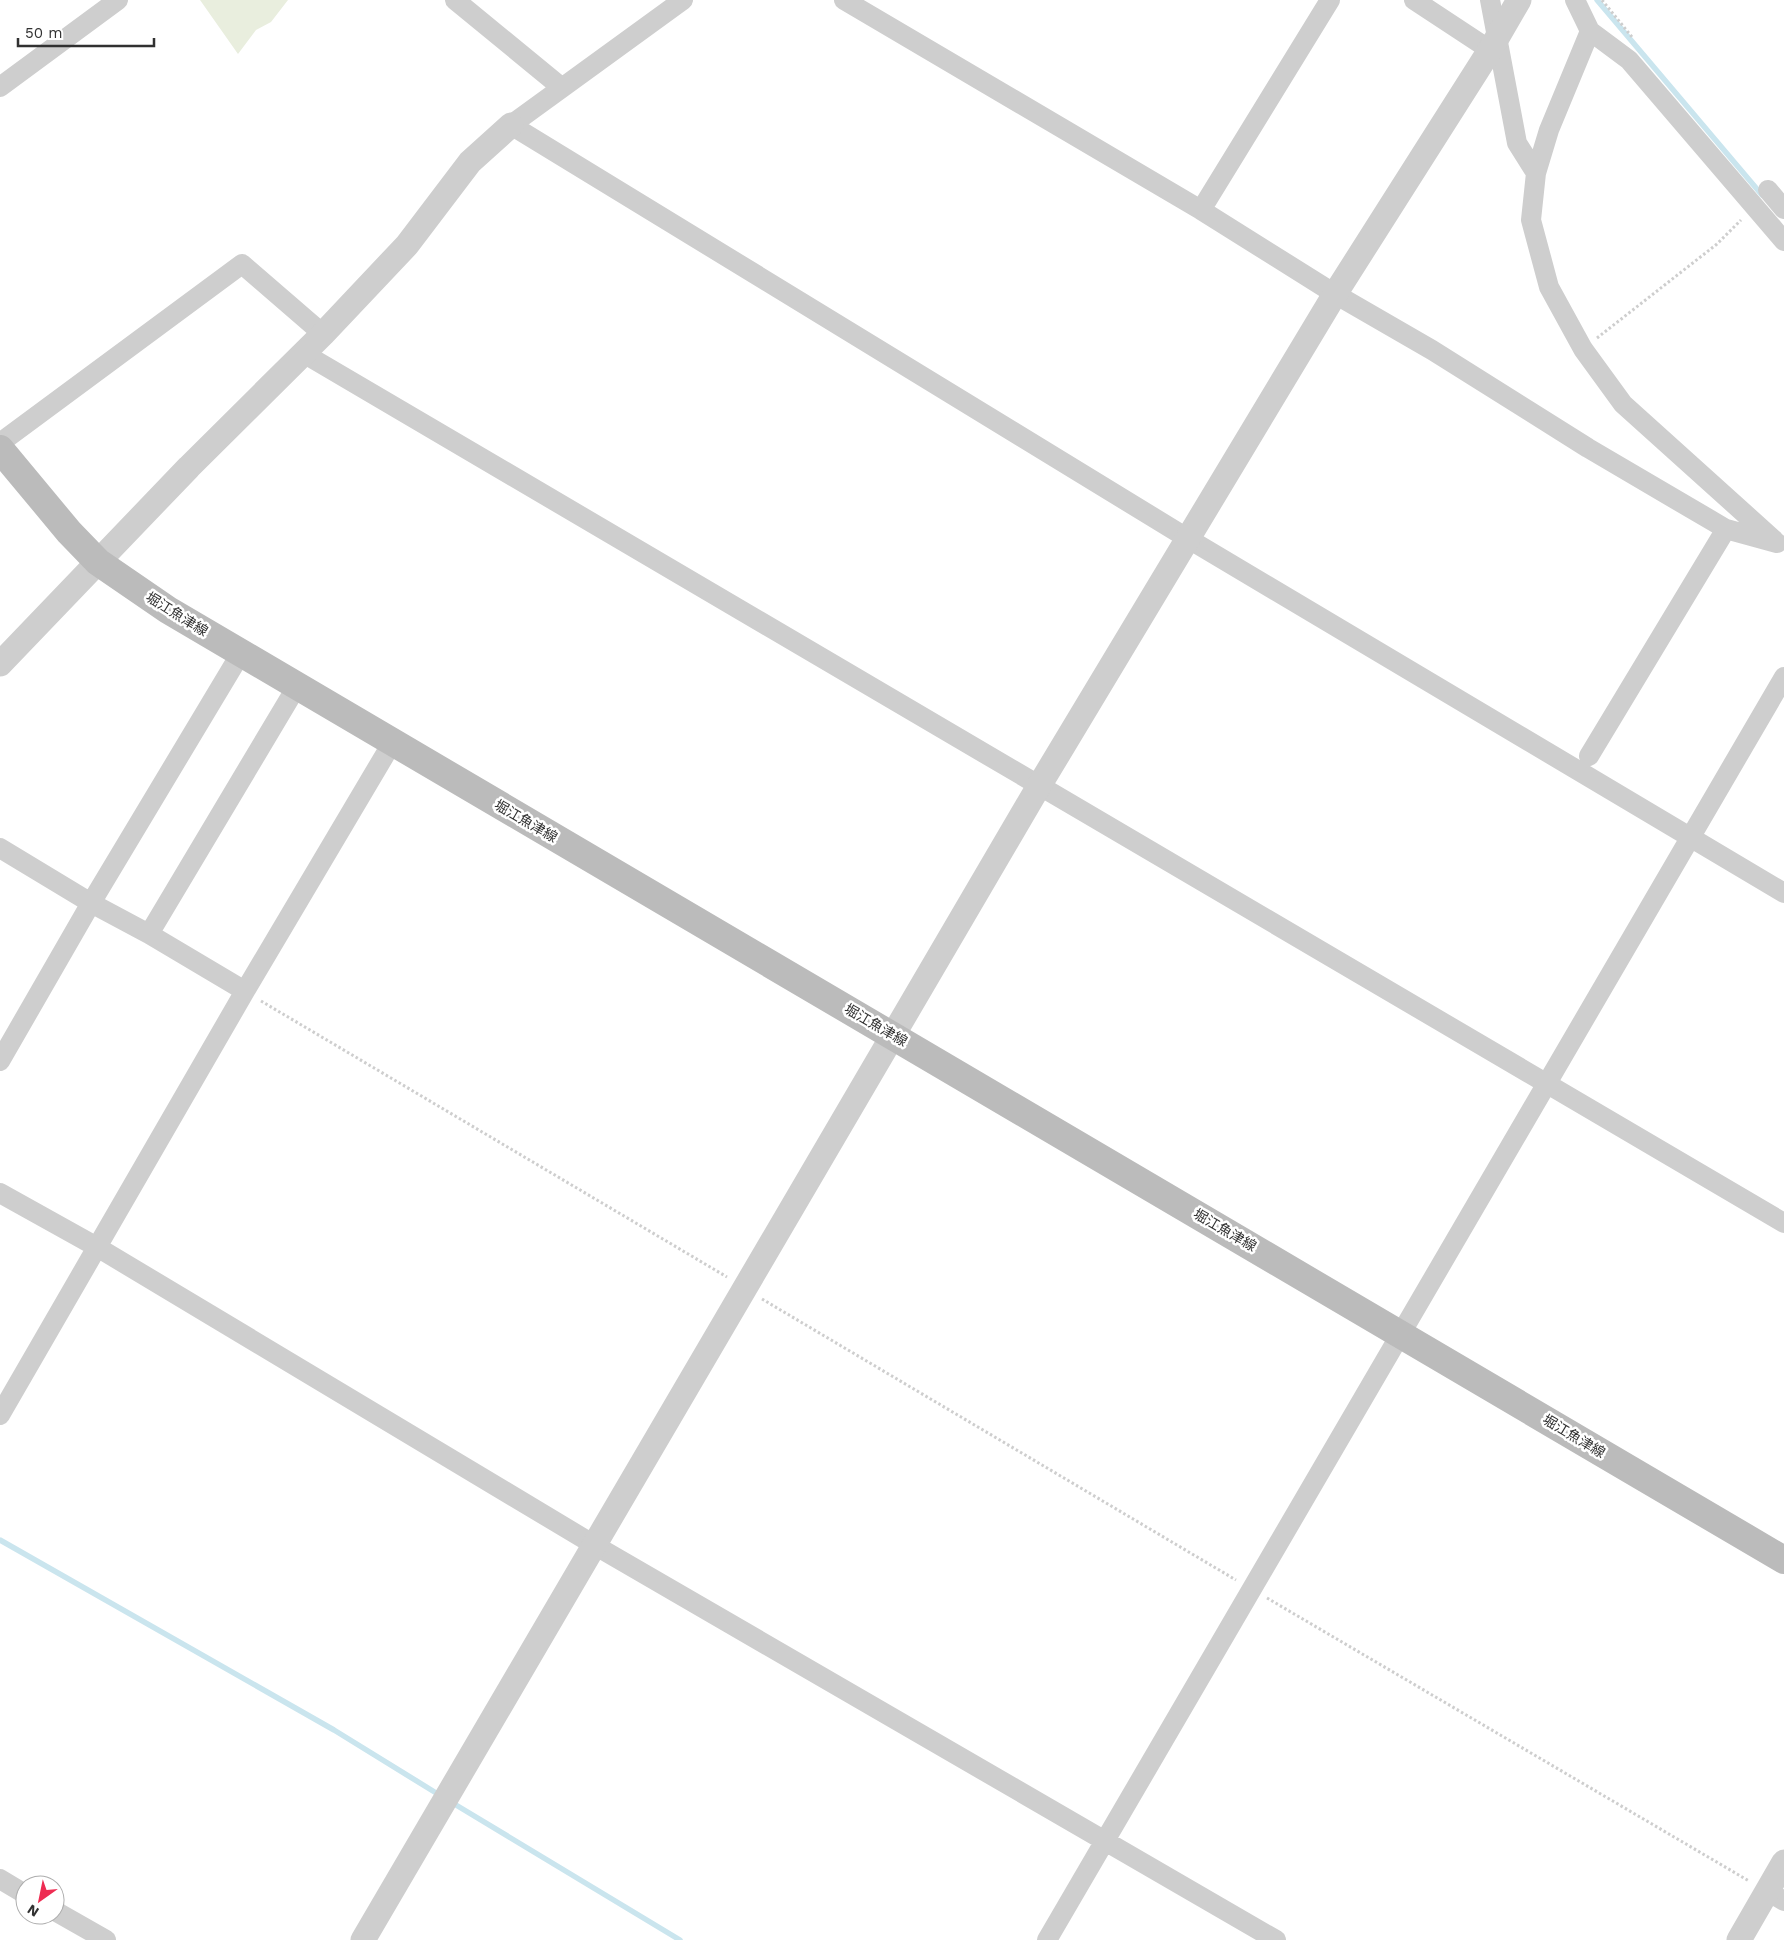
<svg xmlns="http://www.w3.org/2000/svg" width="1784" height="1940" font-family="'Work Sans','Noto Sans JP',sans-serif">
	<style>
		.green { fill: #e9eede }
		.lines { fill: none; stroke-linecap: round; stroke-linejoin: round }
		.stream { stroke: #cae5ee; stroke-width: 5.5 }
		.path { stroke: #cecece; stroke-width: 3; stroke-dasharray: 2.5 2.5; stroke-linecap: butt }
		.minor { stroke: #cecece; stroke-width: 20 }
		.tertiary { stroke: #cecece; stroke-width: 25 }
		.secondary { stroke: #bbb; stroke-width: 28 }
		.labels { text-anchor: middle; stroke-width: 5; stroke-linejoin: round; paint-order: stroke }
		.street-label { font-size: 14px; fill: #313131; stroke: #fff }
	</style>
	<rect width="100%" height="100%" fill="#fff"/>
	<path class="green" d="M200,0H288L271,22L256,30L238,54Z"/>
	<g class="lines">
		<path class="stream" d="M1597,0L1762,195
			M0,1540L334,1730L441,1796
			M451,1802L680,1940"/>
		<path class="path" d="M1602,0L1632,37
			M1597,338L1717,244L1741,220
			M261,1001L727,1277
			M762,1299L1236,1580
			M1267,1598L1749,1881"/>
		<path class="minor" d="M455,0L561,87
			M683,0L511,125L1187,538L1784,893
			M844,0L1201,210L1335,294L1432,350L1588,448L1726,529L1777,543
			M1414,0L1490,50
			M1490,0L1517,143L1536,173
			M1575,0L1590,31L1549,130L1536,173L1531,220L1549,287L1583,349L1623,404L1774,540
			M1590,31L1629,60L1784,241
			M0,87L118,0
			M1768,190L1784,209
			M1201,210L1330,0
			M303,353L1784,1223
			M0,443L242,264L323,334
			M1589,756L1726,529
			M0,848L91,903L149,934
			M245,991L149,934L297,686
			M0,1061L91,903L241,653
			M0,1193L97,1247L596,1546L1276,1940
			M0,1415L245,991L392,743
			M0,1879L25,1894
			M1767,1891L1784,1901
			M55,1911L106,1940
			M1047,1940L1784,677"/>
		<path class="tertiary" d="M0,664L189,467L323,334L407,245L470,162L511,125
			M363,1940L1039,786L1335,294L1490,50L1519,0
			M1739,1940L1784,1862"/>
		<path class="secondary" d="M0,449L69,532L98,562L168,610L1784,1560"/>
	</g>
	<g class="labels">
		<g class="street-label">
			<text transform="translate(177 614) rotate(32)" y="5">堀江魚津線</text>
			<text transform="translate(526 821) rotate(30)" y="5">堀江魚津線</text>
			<text transform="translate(876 1025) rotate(30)" y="5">堀江魚津線</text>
			<text transform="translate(1225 1230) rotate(30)" y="5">堀江魚津線</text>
			<text transform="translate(1574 1436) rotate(31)" y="5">堀江魚津線</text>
		</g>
	</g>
	<g transform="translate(40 1900) rotate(213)"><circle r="24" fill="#ffffff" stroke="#adadad"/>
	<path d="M0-4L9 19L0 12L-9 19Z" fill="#ee2c52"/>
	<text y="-8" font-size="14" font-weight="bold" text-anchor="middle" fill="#313131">N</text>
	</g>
	<path d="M18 38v8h136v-8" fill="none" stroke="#313131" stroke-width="2.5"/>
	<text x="25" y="38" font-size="15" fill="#313131" stroke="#ffffff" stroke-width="4" paint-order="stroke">50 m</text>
</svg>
